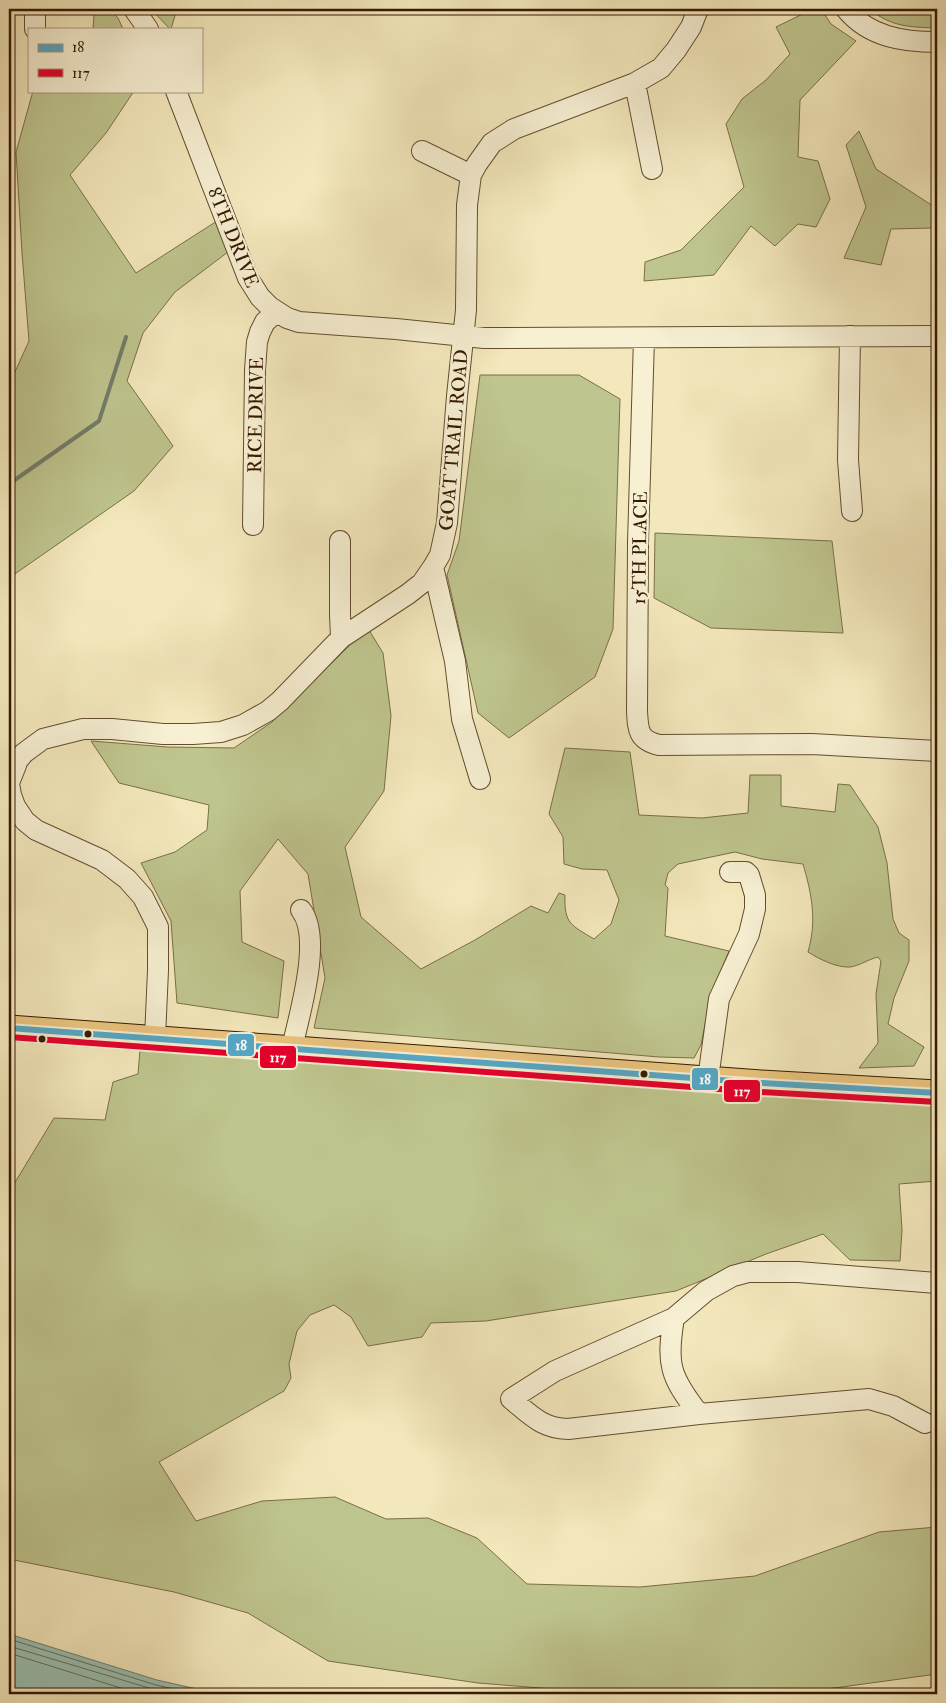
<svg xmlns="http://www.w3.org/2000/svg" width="946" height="1703" font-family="'IM FELL Double Pica',serif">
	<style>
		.green { fill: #bfc58e; stroke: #7a6f47 }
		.water { fill: #9bc0b3; stroke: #727d6b }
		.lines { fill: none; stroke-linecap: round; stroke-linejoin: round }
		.shore { stroke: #686c5a; stroke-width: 1 }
		.stream { stroke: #727d6b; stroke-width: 4 }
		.minor-casing { stroke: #644d2f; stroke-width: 22 }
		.major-casing { stroke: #351900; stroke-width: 27 }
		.minor { stroke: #f7f0d3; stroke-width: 20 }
		.major { stroke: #eac47e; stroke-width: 25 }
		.bus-1-casing { stroke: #f7f0d3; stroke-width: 10 }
		.bus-2-casing { stroke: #f7f0d3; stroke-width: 10 }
		.bus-1 { stroke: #55a7c6; stroke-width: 6 }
		.bus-2 { stroke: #e4002b; stroke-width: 6 }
		.bus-dot { fill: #351900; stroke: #f7f0d3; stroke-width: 2 }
		.labels { text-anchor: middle; stroke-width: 4.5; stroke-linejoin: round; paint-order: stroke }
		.street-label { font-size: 19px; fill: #351900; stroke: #f7f0d3 }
		.line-badge { stroke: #f7f0d3; stroke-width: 2 }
		.badge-label { font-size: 14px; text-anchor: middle; font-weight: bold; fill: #fff }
	</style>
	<rect width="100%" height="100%" fill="#f3e8bc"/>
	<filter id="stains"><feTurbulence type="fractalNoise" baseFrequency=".004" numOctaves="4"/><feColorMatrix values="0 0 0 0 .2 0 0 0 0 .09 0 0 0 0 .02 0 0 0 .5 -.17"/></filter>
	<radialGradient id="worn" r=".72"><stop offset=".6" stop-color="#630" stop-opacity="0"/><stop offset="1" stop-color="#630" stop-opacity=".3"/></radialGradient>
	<path class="green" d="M92,9H109L118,18L123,29H93L94,15Z
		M151,9H177L171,29H170Z
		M813,9H821L831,24L856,41L800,100L798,157L818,161L830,199L816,227L798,224L775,246L751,226L714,275L644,281L645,262L681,250L744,187L726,124L742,99L766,80L790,54L776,27Z
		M869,9H937V28C909,27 892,27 869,9Z
		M33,91H134L106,133L70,175L136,273L217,221L228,252L175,292L143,333L127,381L173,446L134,491L9,578V385L29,341L22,253L16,152Z
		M859,131L876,169L933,206L932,228L891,229L881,265L844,258L866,207L846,145Z
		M480,375H579L620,399L613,629L595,677L509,738L478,713L447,575L459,541Z
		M655,533L832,541L843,633L711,628L654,598Z
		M369,630L383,653L391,716L384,791L345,847L361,917L421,969L475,940L531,906L548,913L559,893L565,895C564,924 571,925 594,939L611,924L619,900L607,870L582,869L564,864L563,837L549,814L565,748L630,752L639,815L702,818L748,813L750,775H781V806L835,812L838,784L850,785L878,827L887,863L893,919L899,933L909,940V961L894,998L888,1024L924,1047L914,1066L859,1068L878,1043L876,994L881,961L878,957C869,959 859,966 850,967C837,968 819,959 808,952C817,921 812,895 803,864L762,859L735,852L678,864L668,873L665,885L668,888L665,936L729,951L711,994L701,1045L694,1058L659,1057L314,1028L325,978L308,874L278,839L240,891L242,942L284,961L278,1018L177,1003L171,921L141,863L175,852L207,830L209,805L119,783L91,741L168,747L234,748L272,722L351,644Z
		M140,1050L937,1106V1181L899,1184L902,1230L900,1261L850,1260L823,1234L766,1254L676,1291L486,1321L431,1323L422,1337L368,1346L351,1317L334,1305L310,1315L297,1331L289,1364L291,1378L284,1391L159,1462L196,1521L262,1501L335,1497L386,1519L428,1518L477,1538L527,1584L640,1587L755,1576L879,1532L937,1527V1674L805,1692L748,1694H615L478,1683L328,1661L248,1613L174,1592L9,1559V1190L11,1189L54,1118L105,1120L113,1082L138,1074Z"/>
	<path class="water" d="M9,1634L157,1680L219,1694H9Z"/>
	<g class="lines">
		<path class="shore" d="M9,1639L156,1685L197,1694
			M9,1646L169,1694
			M9,1653L140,1694"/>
		<path class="stream" d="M9,484L99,421L126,337"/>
		<g class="minor-casing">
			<path id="minor" d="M35,9V29
				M134,9L148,29
				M846,9C869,37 903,42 937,42
				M635,83L652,169
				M176,91L248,278L260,297L270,307L287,318L299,322L396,329L484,338L937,336
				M422,151L471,175
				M850,336L848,460L852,511
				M644,338L638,543L637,711C638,730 638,740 659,745L812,744L937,751
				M253,525L255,370L257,342L260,332L265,322L276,312
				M340,541V615L341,638
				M433,567L455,661L462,719L480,779
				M155,1038L158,970V927L143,897L127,879L102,860L36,830L25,821L15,806L11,795L9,783L18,760L24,753L43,739L83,729H112L163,734H193L221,732L243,725L268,711L280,701L341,638L408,594L422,583L433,567L440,555L447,523L457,396L466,310L467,205L471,175L477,164L492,143L514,129L635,83L661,68L676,50L691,27L698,9
				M292,1048C299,1015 323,938 301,910
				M708,1079L719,999L749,934L755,909V895L749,875L746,872H730
				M674,1318C666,1364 670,1377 699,1414
				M925,1423L893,1406L869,1399L699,1414L568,1429C541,1428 531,1415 511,1399L555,1371L674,1318L706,1291L733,1276L748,1272H798L937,1283"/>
		</g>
		<g class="major-casing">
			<path id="major" d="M9,1028L761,1083L937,1093"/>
		</g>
		<use href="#minor" class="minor"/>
		<use href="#major" class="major"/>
		<g class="bus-1-casing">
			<path id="bus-1" d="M9,1028L761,1083L937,1093"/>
		</g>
		<g class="bus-2-casing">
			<path id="bus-2" d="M9,1037L760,1092L937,1102"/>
		</g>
		<use href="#bus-1" class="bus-1"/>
		<use href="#bus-2" class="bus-2"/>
	</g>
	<g class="bus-dot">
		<circle cx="88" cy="1034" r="4.5"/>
		<circle cx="42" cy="1039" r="4.5"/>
		<circle cx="644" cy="1074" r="4.5"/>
	</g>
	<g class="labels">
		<g class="street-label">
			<text transform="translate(234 237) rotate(68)" y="7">8TH DRIVE</text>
			<text transform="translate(255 415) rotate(-89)" y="7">RICE DRIVE</text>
			<text transform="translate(453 440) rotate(-85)" y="7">GOAT TRAIL ROAD</text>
			<text transform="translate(639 548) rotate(-89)" y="7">15TH PLACE</text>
		</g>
	</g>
	<g class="line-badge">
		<rect x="227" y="1033" width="28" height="24" rx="5" fill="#55a7c6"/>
		<rect x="259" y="1045" width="38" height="24" rx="5" fill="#e4002b"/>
		<rect x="691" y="1067" width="28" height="24" rx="5" fill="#55a7c6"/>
		<rect x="723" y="1079" width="38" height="24" rx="5" fill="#e4002b"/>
	</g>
	<g class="badge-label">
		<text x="241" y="1050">18</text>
		<text x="278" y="1062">117</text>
		<text x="705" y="1084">18</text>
		<text x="742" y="1096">117</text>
	</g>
	<rect width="946" height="1703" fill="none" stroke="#f3e8bc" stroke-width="30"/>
	<rect x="10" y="10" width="926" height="1683" fill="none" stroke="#351900" stroke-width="2.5"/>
	<rect x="15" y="15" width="916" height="1673" fill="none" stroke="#351900"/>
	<rect x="28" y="28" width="175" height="65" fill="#f7f0d3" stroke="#a99a7f"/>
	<rect x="38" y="44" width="25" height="8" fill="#55a7c6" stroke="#a99a7f"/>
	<text x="72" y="52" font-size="15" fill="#351900">18</text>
	<rect x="38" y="69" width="25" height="8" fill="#e4002b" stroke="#a99a7f"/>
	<text x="72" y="78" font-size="15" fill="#351900">117</text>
	<rect width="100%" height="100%" filter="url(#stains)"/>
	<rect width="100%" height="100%" fill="url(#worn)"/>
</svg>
